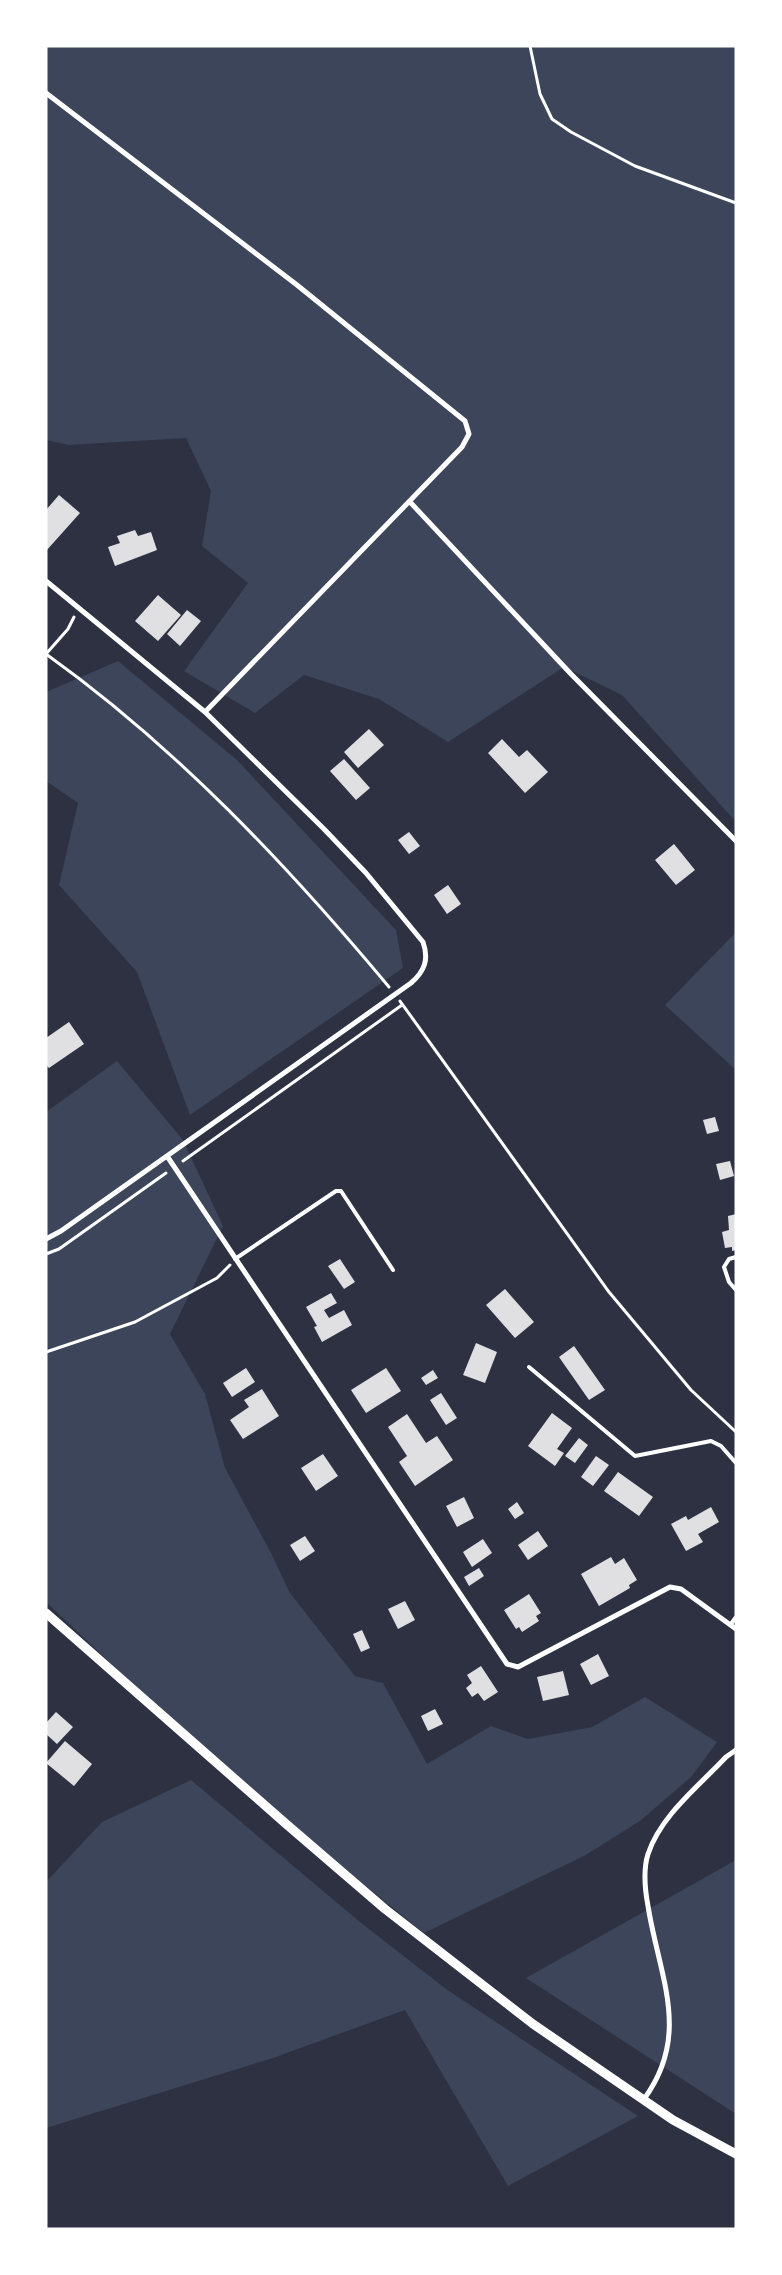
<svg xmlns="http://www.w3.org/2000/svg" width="782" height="2275" font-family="'Work Sans',sans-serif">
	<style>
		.green { fill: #3c4559 }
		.building { fill: #e0e0e3 }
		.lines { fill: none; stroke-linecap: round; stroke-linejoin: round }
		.path { stroke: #fff; stroke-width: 3 }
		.service { stroke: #fff; stroke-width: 4 }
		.minor { stroke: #fff; stroke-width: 5 }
		.tertiary { stroke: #fff; stroke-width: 9 }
	</style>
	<rect width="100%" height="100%" fill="#2d3142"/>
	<path class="green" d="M46,46H736V822L622,695L564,667L448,742L379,699L304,675L255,713L184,671L248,583L202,546L211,491L186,438L69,445L46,440Z
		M118,661L237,760L396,930L403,968L190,1115L137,972L59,885L78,803L46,781V692Z
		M736,932V1070L665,1005Z
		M117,1061L183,1140L223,1226L170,1334L205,1394L225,1468L271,1553L290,1593L355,1676L383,1683L427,1764L491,1726L528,1739L592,1727L645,1697L717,1742L692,1776L640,1821L584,1856L424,1933L302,1835L120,1672L46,1602V1112Z
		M191,1780L360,1922L446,1989L638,2116L508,2186L405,2010L273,2058L46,2128V1882L102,1822Z
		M736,1860V2114L526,1978Z"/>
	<path class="building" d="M59,495L80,513L46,551V510Z
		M135,530L138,536L151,532L157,550L115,566L108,547L120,543L117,536Z
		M158,595L181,615L158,641L135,621Z
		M187,610L201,621L180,646L167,634Z
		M369,729L384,745L358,768L344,752Z
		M502,739L519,757L527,750L548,772L525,793L488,753Z
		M344,759L370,788L356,800L330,771Z
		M409,832L420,846L409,854L398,840Z
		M674,844L695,870L676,885L655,860Z
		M448,885L461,904L447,914L434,895Z
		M69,1022L84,1044L49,1068L46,1065V1038Z
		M715,1117L719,1131L707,1134L703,1120Z
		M730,1161L734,1176L720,1180L716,1164Z
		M736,1214V1250L732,1251V1247L725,1248L722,1232L729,1230L728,1216Z
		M340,1259L355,1282L344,1289L328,1266Z
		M505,1289L534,1322L515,1338L486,1305Z
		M331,1293L337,1303L324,1310L329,1318L344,1310L352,1325L322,1342L314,1327L317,1326L306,1307Z
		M476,1343L497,1352L485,1383L463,1375Z
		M574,1346L605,1390L589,1400L559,1357Z
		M246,1368L255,1382L232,1397L223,1383Z
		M386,1368L401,1391L366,1413L351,1390Z
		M433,1370L438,1378L426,1385L421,1378Z
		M262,1389L279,1416L243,1439L230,1420L249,1407L244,1400Z
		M441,1393L457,1418L446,1425L430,1400Z
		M552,1413L572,1428L557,1449L564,1453L555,1466L528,1446Z
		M407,1414L426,1443L437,1436L453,1460L415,1486L399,1462L407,1456L388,1427Z
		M579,1438L588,1445L575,1463L565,1456Z
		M323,1454L338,1476L316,1491L301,1468Z
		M596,1456L609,1465L593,1486L581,1477Z
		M618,1472L653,1497L639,1516L604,1491Z
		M464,1497L474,1518L457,1527L446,1506Z
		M517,1502L524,1513L515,1519L508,1509Z
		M711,1507L719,1522L698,1534L703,1542L686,1551L671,1524L686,1516L688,1520Z
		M538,1531L548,1546L528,1560L518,1545Z
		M305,1536L315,1551L300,1561L290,1545Z
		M483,1539L492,1553L472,1567L463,1552Z
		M611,1557L615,1564L624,1558L637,1580L629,1585L630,1588L599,1606L581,1574Z
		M479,1568L484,1576L469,1586L464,1577Z
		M529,1594L541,1613L536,1616L539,1621L522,1632L519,1627L516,1629L504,1610Z
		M405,1601L415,1620L398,1629L388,1609Z
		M362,1630L370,1648L361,1652L353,1634Z
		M598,1654L609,1676L591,1685L580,1664Z
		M481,1666L498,1692L484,1701L478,1693L472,1697L466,1688L472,1683L467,1675Z
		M563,1671L569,1695L543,1701L537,1677Z
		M435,1709L443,1724L428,1731L421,1716Z
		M56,1712L73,1727L57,1744L46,1734V1723Z
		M65,1741L92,1764L74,1786L46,1763Z"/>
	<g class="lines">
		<path class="path" d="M530,46L540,94L552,119L571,132L635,166L736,203
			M46,654C176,747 287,865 389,987
			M46,654L68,629L74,617
			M400,1001L609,1292L691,1390L736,1432
			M183,1161L402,1005
			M46,1254L59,1249L166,1173
			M46,1352L135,1322L217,1278L230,1265"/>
		<path class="service" d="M736,1257L729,1259L724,1267L729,1282L736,1290
			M235,1259L336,1191H341L393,1270
			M529,1367L635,1456L711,1441L721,1446L736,1463
			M731,1624L736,1617"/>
		<path class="minor" d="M46,93L297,285L465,421L469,434L462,447L205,712
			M410,502L571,674L736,841
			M46,581L205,712L324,829L366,873L423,942C429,959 425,971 411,983L61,1231L46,1239
			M167,1156L507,1664L518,1667L670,1587L681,1589L736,1629
			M644,2099C692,2034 659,1976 648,1906C645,1890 643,1870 648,1854C661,1815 699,1786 726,1757L736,1750"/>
		<path class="tertiary" d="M46,1613L285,1823L385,1909L533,2024L673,2120L736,2154"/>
	</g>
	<rect width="782" height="2275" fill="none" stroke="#ffffff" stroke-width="95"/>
</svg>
